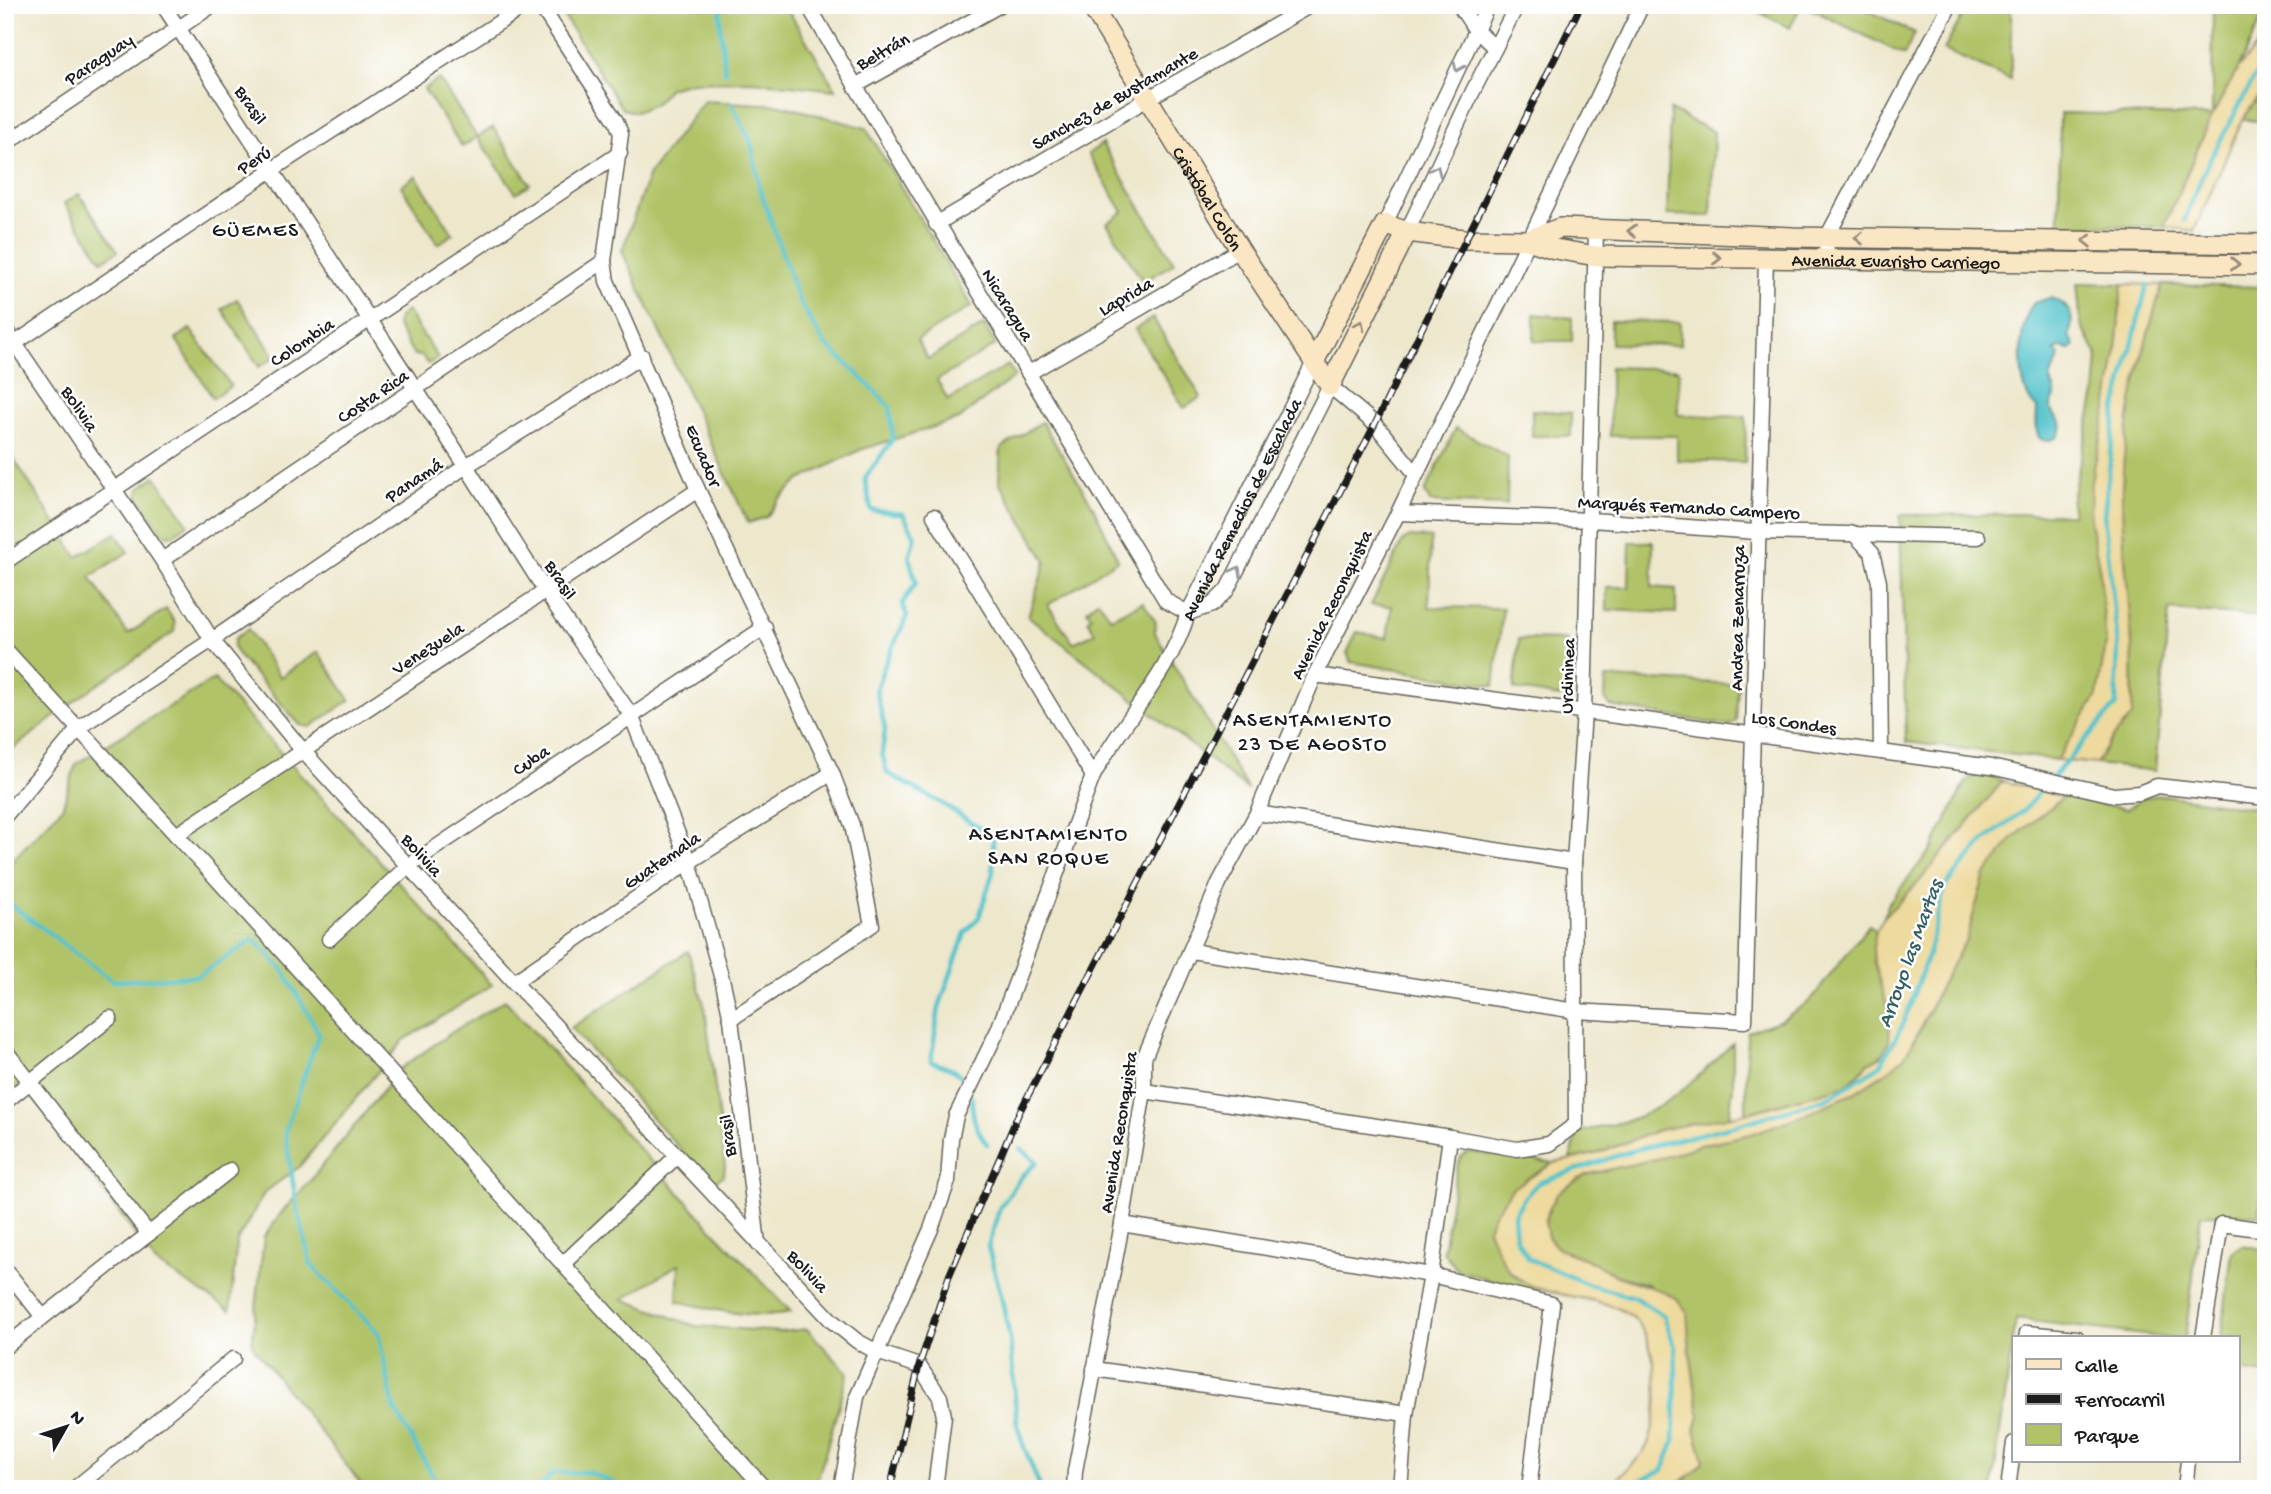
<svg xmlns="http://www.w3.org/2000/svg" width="2271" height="1494" font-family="'Gochi Hand',sans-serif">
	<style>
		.green { fill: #b1c367; stroke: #667042; stroke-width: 2 }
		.sand { fill: #eeda9e; stroke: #857b5d; stroke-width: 2 }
		.water { fill: #55c3cb; stroke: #387074; stroke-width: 2 }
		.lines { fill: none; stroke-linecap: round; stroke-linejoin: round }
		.stream { stroke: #55c3cb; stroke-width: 4.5 }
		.street-casing { stroke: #65635a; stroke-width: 17 }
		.secondary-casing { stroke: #65635a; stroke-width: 22 }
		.street { stroke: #fff; stroke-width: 14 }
		.secondary { stroke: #fbe6c4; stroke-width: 19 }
		.rail-casing { stroke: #1c1c1c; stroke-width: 7 }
		.rail { stroke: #fff; stroke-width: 4.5; stroke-dasharray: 13; stroke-linecap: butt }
		.oneway { stroke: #999 }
		.oneway2 { stroke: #978b78 }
		.labels { text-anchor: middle; stroke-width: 5; stroke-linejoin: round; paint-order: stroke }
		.street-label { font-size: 19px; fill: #1c1c1c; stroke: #fff }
		.neighbourhood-label { font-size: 21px; letter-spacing: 2px; fill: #1c1c1c; stroke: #fff }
		.water-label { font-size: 21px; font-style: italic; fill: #335f62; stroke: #fff }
	</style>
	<rect width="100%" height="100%" fill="#fff"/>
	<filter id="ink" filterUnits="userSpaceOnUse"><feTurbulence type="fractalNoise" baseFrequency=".0143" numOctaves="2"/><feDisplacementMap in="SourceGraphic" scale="14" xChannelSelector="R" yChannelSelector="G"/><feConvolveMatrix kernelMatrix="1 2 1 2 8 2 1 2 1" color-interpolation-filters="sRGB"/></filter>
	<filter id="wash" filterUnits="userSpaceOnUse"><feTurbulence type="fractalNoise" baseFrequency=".00686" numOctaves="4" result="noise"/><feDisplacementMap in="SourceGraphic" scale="28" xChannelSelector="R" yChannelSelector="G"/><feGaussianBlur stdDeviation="1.57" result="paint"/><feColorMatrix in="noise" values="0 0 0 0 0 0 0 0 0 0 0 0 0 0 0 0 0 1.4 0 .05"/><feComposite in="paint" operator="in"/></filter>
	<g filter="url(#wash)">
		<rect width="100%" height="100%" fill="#ede7cc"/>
		<path class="green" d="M557,5H785L836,90L752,81L692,82L669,88L655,104L636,112L622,109Z
			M1745,5H1801L1790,28Z
			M1803,5H1857L1915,33L1904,55Z
			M1968,5H2011V80L1944,50Z
			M2213,7L2264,8V14L2238,69L2212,116L2164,227L2059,225L2060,113L2212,116Z
			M439,79L477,137L493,127L530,184L516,193L477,137L462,147L424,89Z
			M2266,86V121L2242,120Z
			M704,101L781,105L866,128L972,306L917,340L928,359L984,325L996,345L937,380L948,400L1008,365L1015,376L959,419L860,450L800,480L779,499L767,517L748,523L622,251L649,174Z
			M1670,110L1714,132L1711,216L1667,215Z
			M1102,144L1174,263L1143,282L1107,223L1123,212L1088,154Z
			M416,176L453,234L438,244L401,186Z
			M79,194L118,251L102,261L64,203Z
			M2077,283L2122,284L2116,354L2090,521L2100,572L2106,644L2097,696L2057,760L1906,742L1900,515L2073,514L2071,503L2095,394L2098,357L2081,325Z
			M2162,285L2266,287V617L2169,610L2155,771L2096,764L2113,737L2132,716C2132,693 2133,669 2132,646C2129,593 2121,541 2122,487C2124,418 2142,351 2162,285Z
			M237,299L275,357L259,367L222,309Z
			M407,311L438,358L428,364L422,356L414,355L397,326L399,317Z
			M1534,314L1572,318V341H1534Z
			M1153,318L1201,397L1184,408L1135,329Z
			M1611,321L1680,322V345L1611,344Z
			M190,329L231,386L213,398L176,339Z
			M1610,367L1679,369L1678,415L1746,417L1745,462L1677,460V436H1610Z
			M1532,410L1571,413V436H1532Z
			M1042,422L1093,506L1118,560L1048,605L1073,643L1095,633L1087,620L1091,617L1087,610L1098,600L1111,618L1143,602L1155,621V633L1248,790L1028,616L1046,561L999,482L1001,448Z
			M1456,428L1508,457L1507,505L1430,502L1425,492Z
			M5,445L77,557L116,533L128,552L90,577L128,634L166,609L175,623L174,632L84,694L5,755Z
			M155,476L188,524L173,535L163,534L138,497L140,488Z
			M1410,537L1431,538L1429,607L1503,608L1494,686L1351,662L1347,653L1357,632L1387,638L1392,606L1371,605L1403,541Z
			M1630,542H1653L1652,587L1676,589V613L1607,610V587H1629Z
			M248,629L280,677L318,652L350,700L310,727L300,725L241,659L233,647L235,638Z
			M1519,639L1568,640L1567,691L1559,697L1514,689Z
			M1606,678L1738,684L1736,721L1729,726L1610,706L1605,699Z
			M214,679L492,985L404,1040L299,1167L265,1192L237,1241L230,1310L156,1263L23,1082L5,1098V868L62,808L76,764Z
			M1986,774L2003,781L1918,883L1884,917L1887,905L1932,848L1966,782L1972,777Z
			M2163,795L2266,810V1163L2259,1215L2201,1214L2185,1338H2168L2016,1319L1992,1489H1659L1682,1483L1704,1461L1695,1430L1699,1415L1688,1337L1648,1284L1617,1276L1588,1260L1558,1249L1548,1237L1545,1222L1550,1207L1558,1193L1585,1175L1664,1157L1703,1144L1751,1134L1806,1114L1851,1094L1879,1077L1904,1057L1920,1030L1942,983L1966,940L1984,877L2013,838L2063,797L2126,809L2146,797Z
			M1869,925L1876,931C1874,942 1872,953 1875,964C1880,990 1903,1029 1883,1054C1879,1058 1873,1059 1869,1063C1861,1070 1854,1079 1845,1086L1746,1113L1747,1032L1781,1020L1810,1001Z
			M688,951L705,1008L725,1166L724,1175L717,1180L707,1179L571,1028Z
			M505,1000L710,1227L791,1312C752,1320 715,1310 677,1301L679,1264L623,1299L695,1326L781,1332L807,1329L848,1373L815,1489H365L252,1345L264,1237L282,1212L311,1180L401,1068L454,1031Z
			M1733,1043V1087L1729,1117L1659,1130L1596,1154L1570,1159L1578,1132C1596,1128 1615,1125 1632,1119C1672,1106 1704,1071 1733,1043Z
			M1468,1152L1554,1163L1526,1179L1488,1229L1510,1271L1537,1287L1528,1291L1457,1270L1443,1251L1457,1167L1461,1157Z
			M2242,1245L2266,1250V1375L2238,1371V1338H2221L2232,1252Z"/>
		<path class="sand" d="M2266,28V86L2242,120L2194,231L2164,227L2212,116L2238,69L2257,46Z
			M2122,284L2162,285C2142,351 2124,418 2122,487C2121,541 2129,593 2132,647C2133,669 2132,693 2132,716L2113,737L2096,764L2057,760L2097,696L2106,644L2100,572L2090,521L2091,481L2107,410L2116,354Z
			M2003,781L2063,797L2013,838L1984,877L1966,940L1942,983L1912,1044L1904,1057L1892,1068L1852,1094L1806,1114L1751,1134L1703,1144L1664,1157L1585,1175L1558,1193L1550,1207L1545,1222L1548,1237L1558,1249L1588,1260L1617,1276L1662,1291L1677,1299L1687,1312L1690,1353L1699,1415L1695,1430L1704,1461C1680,1494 1645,1489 1607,1489C1618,1476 1640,1461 1647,1446C1663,1413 1661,1332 1625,1312C1590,1292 1539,1301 1510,1271C1500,1260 1494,1243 1488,1229L1494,1214L1513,1188L1554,1163L1596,1154L1659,1130L1756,1111L1845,1086L1858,1076L1868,1063L1882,1056L1889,1041L1890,1025L1888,1009L1874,963L1873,948L1876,931L1884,917L1918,883Z"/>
		<path class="water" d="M2050,298C2069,303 2076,317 2069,335L2075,345L2069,350L2062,347L2054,351L2060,356L2050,377C2051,384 2055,388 2055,395C2055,399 2051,402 2051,406C2049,419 2071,418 2057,437C2031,450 2037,423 2037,408C2015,393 2017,321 2034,303Z"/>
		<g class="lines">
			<path class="stream" d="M721,5L720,24L725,72
				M732,104L751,142L760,189L798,299L824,343L857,373L890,407L893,439L865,478L871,510L903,514L915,536L909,557L916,583L902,604L907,616L885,664L876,689L885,729L882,753L887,773L943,804L993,837V872L979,917L965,933L939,1007L931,1061L953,1070L969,1082
				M2184,221L2206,167L2266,56
				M2053,777L2116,705L2118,646L2104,515L2116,408L2147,285
				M5,900L113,981L198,976L254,939L283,970L319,1033L285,1132L296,1202L311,1265L378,1332L394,1408L434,1478L453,1489
				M972,1097C972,1116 975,1129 987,1144
				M1021,1149L1037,1162L1021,1177L1000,1207L988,1247L1001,1295L1010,1339L1017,1424L1024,1447L1041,1489
				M539,1489L553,1473L589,1472L627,1489
				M1622,1489L1663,1470L1674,1442L1676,1374L1675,1348L1664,1316L1634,1297L1590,1285L1529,1259L1516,1239L1514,1215L1524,1198L1538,1183L1631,1151L1737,1125L1828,1098L1880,1066L1902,1026L1928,955L1945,886L1983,842L2024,810L2047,783"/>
		</g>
	</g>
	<g filter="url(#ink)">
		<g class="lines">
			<g class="street-casing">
				<g id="street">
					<path d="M163,5L466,466L546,592L631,715L689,862L723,983L731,1019L758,1244"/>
					<path d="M540,5L616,121L621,134L604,261L607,281L698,490L832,773L852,825L872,925L731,1019"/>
					<path d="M808,5C925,206 1047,402 1166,601L1188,613"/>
					<path d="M1459,5L1475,29L1495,48"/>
					<path d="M855,86L1000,5"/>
					<path d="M5,144L213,5"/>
					<path d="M936,224L1149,98L1311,5"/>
					<path d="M1385,224L1488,5"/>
					<path d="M1407,232L1473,91L1517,5"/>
					<path d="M1826,260L1827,237L1950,5"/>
					<path d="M5,329L162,560L212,640L303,751L514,982L832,1321L857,1341L877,1352L919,1366L940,1397L944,1416L935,1489"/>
					<path d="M5,350L273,169L526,5"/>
					<path d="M1029,373L1240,250"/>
					<path d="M1398,513L1591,520L1757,532L1978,537"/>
					<path d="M934,516L1093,776"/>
					<path d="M1853,533L1872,553L1879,582L1881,752"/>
					<path d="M162,560L604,261"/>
					<path d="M5,562L620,153"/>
					<path d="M1188,613L1212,605L1227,590L1330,386L1375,424L1416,474"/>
					<path d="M5,649L215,877L765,1489"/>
					<path d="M1315,675L1991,767L2114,795L2139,793L2157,786L2266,798"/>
					<path d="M1257,813L1574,862"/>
					<path d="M5,816L81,726L212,640L466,466L642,356"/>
					<path d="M176,835L698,490"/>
					<path d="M329,939L408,866L765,627"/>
					<path d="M1191,951L1576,1011L1745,1021L1766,259"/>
					<path d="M514,982L689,862L832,773"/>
					<path d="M5,1050L149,1234"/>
					<path d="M1144,1091L1450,1137L1517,1149L1549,1144L1576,1124L1574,862L1584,712L1596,230"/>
					<path d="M5,1102L110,1018"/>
					<path d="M1122,1224L1431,1275L1552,1304L1529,1489"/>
					<path d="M567,1260L676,1157"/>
					<path d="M5,1269L43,1317"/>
					<path d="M2026,1338L2027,1333L2077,1338"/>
					<path d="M2203,1338L2221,1224L2266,1230"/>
					<path d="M5,1347L230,1170"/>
					<path d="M1094,1369L1406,1414"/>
					<path d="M74,1489L233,1359"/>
					<path id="s1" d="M841,1489L857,1397L931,1229L948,1181L951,1139L956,1116L998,1030L1093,776C1122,721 1170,674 1188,613L1314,362"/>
					<path d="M1074,1489L1075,1471L1122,1224L1144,1091V1058L1220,881L1257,813L1315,675L1398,513L1642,5"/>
					<path d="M1400,1489L1406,1414L1431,1275L1450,1137"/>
					<path d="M2008,1489L2014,1443"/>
					<path d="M2185,1489L2188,1461"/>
				</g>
			</g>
			<g class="secondary-casing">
				<g id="secondary">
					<path id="s2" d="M1091,5L1240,250L1330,386L1407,232"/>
					<path d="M1528,240L1560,228L1793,237L2266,244"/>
					<path id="s3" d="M1314,362L1385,224L1407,232L1464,239L1528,240L1555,249L1596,256L2266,265"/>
				</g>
			</g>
			<use href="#street" class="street"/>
			<use href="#secondary" class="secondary"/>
			<g class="rail-casing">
				<path id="rail" d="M890,1489L919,1366L949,1276L1018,1115L1375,424L1581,5"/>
			</g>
			<use href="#rail" class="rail"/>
		</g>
		<defs><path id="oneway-chevron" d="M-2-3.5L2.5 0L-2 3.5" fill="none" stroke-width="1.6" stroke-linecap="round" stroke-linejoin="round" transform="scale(1.75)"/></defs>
		<g class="oneway">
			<use href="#oneway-chevron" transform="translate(1458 67) rotate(114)"/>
			<use href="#oneway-chevron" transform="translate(1436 170) rotate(-65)"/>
			<use href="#oneway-chevron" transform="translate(1237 571) rotate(-63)"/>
		</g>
		<g class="oneway2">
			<use href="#oneway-chevron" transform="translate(1632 231) rotate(-178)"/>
			<use href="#oneway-chevron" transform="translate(1859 238) rotate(-179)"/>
			<use href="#oneway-chevron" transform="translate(2087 241) rotate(-179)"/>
			<use href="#oneway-chevron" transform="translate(1717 258) rotate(1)"/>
			<use href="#oneway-chevron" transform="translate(2235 264) rotate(1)"/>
			<use href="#oneway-chevron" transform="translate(1360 325) rotate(-63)"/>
		</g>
	</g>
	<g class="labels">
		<g class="street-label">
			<text transform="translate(882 50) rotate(-29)" y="7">Beltrán</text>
			<text transform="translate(98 58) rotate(-34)" y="7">Paraguay</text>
			<text transform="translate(1114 97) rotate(-30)" y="7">Sanchez de Bustamante</text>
			<text transform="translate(252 104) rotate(56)" y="7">Brasil</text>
			<text transform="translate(253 159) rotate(-34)" y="7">Perú</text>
			<text dy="7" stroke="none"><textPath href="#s2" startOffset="226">Cristóbal Colón</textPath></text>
			<text dy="7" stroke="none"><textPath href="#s3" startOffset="670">Avenida Evaristo Carriego</textPath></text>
			<text transform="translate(1125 295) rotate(-30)" y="7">Laprida</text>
			<text transform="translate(1009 304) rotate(58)" y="7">Nicaragua</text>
			<text transform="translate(301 341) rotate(-34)" y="7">Colombia</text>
			<text transform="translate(372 395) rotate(-34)" y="7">Costa Rica</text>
			<text transform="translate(81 408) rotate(56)" y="7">Bolivia</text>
			<text transform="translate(705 455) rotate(67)" y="7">Ecuador</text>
			<text transform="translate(413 479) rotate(-34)" y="7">Panamá</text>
			<text dy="7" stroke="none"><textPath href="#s1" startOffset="1066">Avenida Remedios de Escalada</textPath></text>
			<text transform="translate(1689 506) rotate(3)" y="7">Marqués Fernando Campero</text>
			<text transform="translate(562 579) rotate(57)" y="7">Brasil</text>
			<text transform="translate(1330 604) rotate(-64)" y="7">Avenida Reconquista</text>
			<text transform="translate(1736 618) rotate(-89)" y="7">Andrea Zenarruza</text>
			<text transform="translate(427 647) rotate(-33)" y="7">Venezuela</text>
			<text transform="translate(1566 676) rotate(-88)" y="7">Urdininea</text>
			<text transform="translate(1794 721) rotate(8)" y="7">Los Condes</text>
			<text transform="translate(530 759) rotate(-34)" y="7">Cuba</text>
			<text transform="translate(423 854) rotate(48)" y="7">Bolivia</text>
			<text transform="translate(661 859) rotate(-34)" y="7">Guatemala</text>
			<text transform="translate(1117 1132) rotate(-81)" y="7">Avenida Reconquista</text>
			<text transform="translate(726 1136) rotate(-97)" y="7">Brasil</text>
			<text transform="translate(809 1270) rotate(47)" y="7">Bolivia</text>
		</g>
		<g class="neighbourhood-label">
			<text x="256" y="236">GÜEMES</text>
			<text x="1313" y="726">ASENTAMIENTO<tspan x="1313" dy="24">23 DE AGOSTO</tspan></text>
			<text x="1049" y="840">ASENTAMIENTO<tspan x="1049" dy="24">SAN ROQUE</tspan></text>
		</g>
		<g class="water-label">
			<text transform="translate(1909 953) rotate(-70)" y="7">Arroyo las Martas</text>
		</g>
	</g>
	<rect width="2271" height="1494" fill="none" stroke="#fff" stroke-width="28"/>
	<rect x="2012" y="1336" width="228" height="126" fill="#ffffff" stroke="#a4a4a4" stroke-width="2"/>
	<rect x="2026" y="1359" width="35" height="10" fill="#fbe6c4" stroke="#a4a4a4" stroke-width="2"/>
	<text x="2075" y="1372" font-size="21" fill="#1c1c1c">Calle</text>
	<rect x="2026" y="1394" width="35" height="10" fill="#1c1c1c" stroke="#a4a4a4" stroke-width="2"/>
	<text x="2075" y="1406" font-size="21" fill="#1c1c1c">Ferrocarril</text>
	<rect x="2026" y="1424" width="35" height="21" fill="#b1c367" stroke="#a4a4a4" stroke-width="2"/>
	<text x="2075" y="1442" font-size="21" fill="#1c1c1c">Parque</text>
	<g transform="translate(66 1427) rotate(51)" stroke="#ffffff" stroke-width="5" paint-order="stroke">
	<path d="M0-5L12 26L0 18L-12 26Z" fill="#1c1c1c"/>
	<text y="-10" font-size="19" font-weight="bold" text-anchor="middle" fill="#1c1c1c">N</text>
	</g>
</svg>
